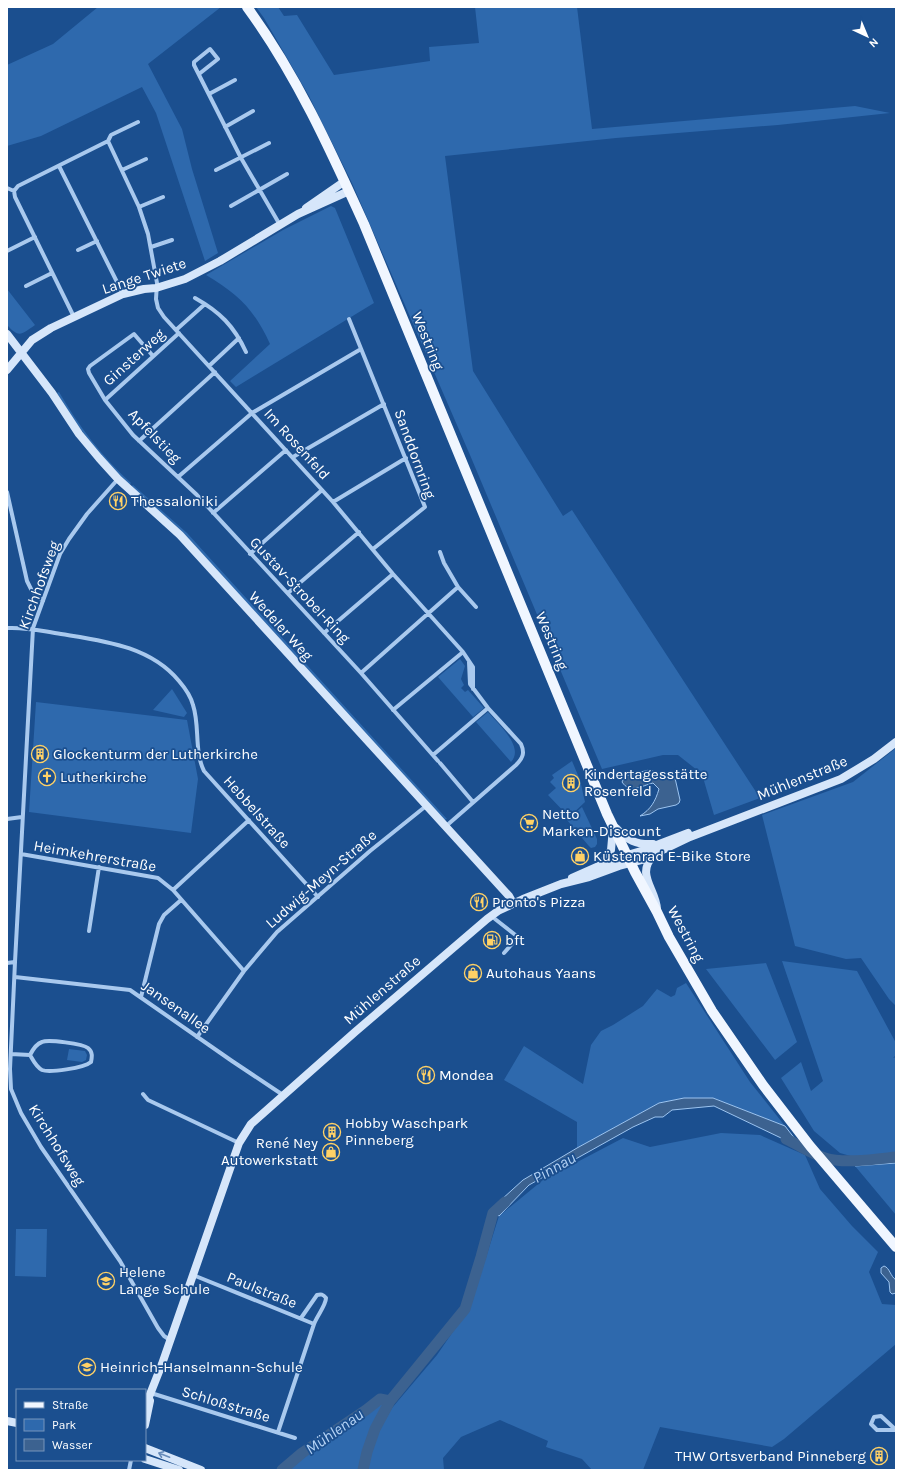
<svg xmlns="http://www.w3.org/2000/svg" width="903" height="1477" font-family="Karla,sans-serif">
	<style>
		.green { fill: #2e69ad }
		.water { fill: #3c6290; stroke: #9cc4f0 }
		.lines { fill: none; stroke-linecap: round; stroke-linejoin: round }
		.river { stroke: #3c6290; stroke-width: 11 }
		.street { stroke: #a9c9ee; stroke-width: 4 }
		.secondary { stroke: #d6e6fa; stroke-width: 8 }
		.primary { stroke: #f0f6ff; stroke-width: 10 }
		.oneway { stroke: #668bba }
		.labels { text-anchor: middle; stroke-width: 3.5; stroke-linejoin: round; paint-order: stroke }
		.street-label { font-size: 15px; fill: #fff; stroke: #1b4f8f }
		.poi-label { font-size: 15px; fill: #fff; stroke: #1b4f8f; text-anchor: start }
		.water-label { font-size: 16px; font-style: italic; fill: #b5d3f5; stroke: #1b4f8f }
	</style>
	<rect width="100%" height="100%" fill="#1b4f8f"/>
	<path class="green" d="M98,7H221L148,64L182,129L192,169L218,253L205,261L156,113L142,87L41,136L7,146V65L53,44Z
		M256,7H278L284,16L297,15L334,75L430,61L429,47L479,43L475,7H577L592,129L855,106L890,113L778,125L616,138L445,156L473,371L563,516L572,510L760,798L714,815L702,774L678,755H663L602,769L470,455L352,183L309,96L264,18Z
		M331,206L335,208L374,303L236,387L230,381L270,344C254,309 238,294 206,275L283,230Z
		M7,289L35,325C21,335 19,338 7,325Z
		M59,392C78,425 102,457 131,483L129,485C100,457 77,427 57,393Z
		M133,485L187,533L447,819L444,820L185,535L131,487Z
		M460,659L465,666L461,679L464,685L461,688L465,692L468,690L484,708L473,717L438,677Z
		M172,689L187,713L184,717L153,710Z
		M36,702L187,720L198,779L191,833L29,812Z
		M488,712C498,724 525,747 511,762L476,722Z
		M896,748V1006L889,999L861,958L846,959L795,946L762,815L853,782Z
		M572,761L580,780L585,802L569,817L548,795L556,788L550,782L554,778L552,775Z
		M582,807L597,839V844L595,847L591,848L588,845L567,820Z
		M782,961L857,971L896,1043V1055L893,1058L896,1057V1153L854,1157L840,1153L814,1131L781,1078L801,1062L811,1091L823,1081Z
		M766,963L797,1042L775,1060L706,969Z
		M686,983L750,1082L785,1126L713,1098L659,1103L577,1148V1122L504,1080L524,1046L583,1084L591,1045L601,1031L613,1025L643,1006L657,989L671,997L675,995L677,988Z
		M69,1049L85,1051L87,1055L86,1060L82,1062L67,1060Z
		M721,1133L760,1135L805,1155L820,1189L852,1226L878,1252L869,1272L882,1304L896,1305V1344L784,1439L772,1447L660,1427L643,1470H592L582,1459L546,1447L548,1441L500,1420L461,1437L443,1458L444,1470H282L302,1453L366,1410L380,1399L390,1401L375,1429L368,1449L392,1408L437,1355L463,1317L483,1267L499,1216L543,1180L623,1138L650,1147Z
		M896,1163V1215L855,1166Z
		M16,1229H47L46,1277L15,1276Z"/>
	<path class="water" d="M649,770L675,778L680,800L679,803L676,805L658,809L650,814L640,816C651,809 655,802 659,789L653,783C641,786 630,794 622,782L625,776Z
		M684,1098H713L785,1126L802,1148L714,1106L672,1110L663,1117H655L633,1127L529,1185L499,1216L490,1210L523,1180L577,1148L659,1103Z
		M896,1154V1163L855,1166L854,1157Z
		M884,1266C890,1268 890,1276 896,1280V1293L892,1294L890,1292L889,1282L881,1273V1268Z"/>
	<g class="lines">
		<path class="river" d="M786,1139C799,1145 812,1154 825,1158C844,1164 877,1159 896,1157
			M282,1470L302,1453L366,1410L380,1399L390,1401
			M363,1470L367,1452L375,1429L390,1401L465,1309L481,1257L493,1213L505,1202"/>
		<path class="street" d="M199,74L218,59L210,49L194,62V65L241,158L280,225
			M209,94L235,80
			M225,127L253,111
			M108,141L139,207L148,234L157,283L156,299L158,308L164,317L333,502L393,574L463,652L473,667V689
			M59,166L123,294
			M122,170L146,159
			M216,170L269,143
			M7,188L14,191
			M231,206L287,174
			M139,207L163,197
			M151,247L172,240
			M78,250L97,241
			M7,251L35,237
			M26,286L52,273
			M195,298C220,312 234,326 246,352
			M74,317L15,197L14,191L18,186L108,141L111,135L138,122
			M349,319L425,507L373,549
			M176,330L205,304
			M153,356L134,334L90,366L88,369L89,373L105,400L133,435L197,495L361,673L438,761
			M209,366L239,338
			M105,400L179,333
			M139,441L215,372
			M293,457L384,404
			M178,477L252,413L361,349
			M118,479L87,514L69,539L60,554L33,628L15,962L10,1069L11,1089L21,1113L41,1147L120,1261L158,1328L164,1336L170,1340
			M7,492L27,581L32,591L43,601
			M333,502L406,458
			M213,513L286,450
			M250,554L322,490
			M458,587L476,607
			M288,593L359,532
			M7,628C28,627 41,631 61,634C104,641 150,646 179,681C185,688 191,697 193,705C200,726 194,751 204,771L318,897
			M324,633L393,574
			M361,673L458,587L444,563L440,552
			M393,710L463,652
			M433,755L488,708
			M440,763L473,802
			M7,819L22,817
			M445,827L516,765C523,758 525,753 521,744L488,708L470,684L469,662
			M21,854L158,878L173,890L244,971
			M173,890L249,820
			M495,919L518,937L504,953
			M89,931L99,867
			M7,963L15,962
			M15,977L130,990L232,1061L283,1095
			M141,997L159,924L164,915L181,900
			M197,1037L244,971L277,932L370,851L426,806
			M11,1054L30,1055C33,1060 36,1067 42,1070C49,1073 84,1068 91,1062C92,1057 93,1052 88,1048C83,1044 48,1039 42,1042C36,1044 33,1049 30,1055
			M143,1094L148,1100L239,1143
			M193,1275L314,1324L278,1432
			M301,1318L317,1295C321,1294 323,1294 326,1298C326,1305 317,1316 314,1324
			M151,1393L295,1438
			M896,1430L881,1416L874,1417L871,1424L877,1430H896
			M129,1470L131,1460"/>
		<path class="secondary" d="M306,208L345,181
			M7,334L52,393L79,434L99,458L118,479L180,535L509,896L513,903
			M7,370L32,340L51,328L123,294L144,289L156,288L185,279L220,261L298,214L349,191
			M616,828C627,840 636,845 653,844
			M654,855C635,874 656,889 657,909
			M603,863L611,850L613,828
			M572,878L617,858L641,851L688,833
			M145,1407L162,1364L239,1143L251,1124L355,1032L487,919L498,911L523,899L561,884L589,877L619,866L642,860L690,837L841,779L874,759L896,742
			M7,1421L17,1423
			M145,1425L150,1401
			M145,1448L201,1470
			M145,1459L179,1470"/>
		<path class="primary" d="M247,7C296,74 330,149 364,224L607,814L635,872L657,912L669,937L712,1011L763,1085L810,1146L896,1247"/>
	</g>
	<defs><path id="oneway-shaft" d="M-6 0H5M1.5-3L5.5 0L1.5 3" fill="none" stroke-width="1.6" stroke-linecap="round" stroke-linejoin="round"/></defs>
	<use class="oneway" href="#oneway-shaft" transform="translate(164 1455) rotate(-159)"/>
	<defs>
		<g id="restaurant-ring" transform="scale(0.9)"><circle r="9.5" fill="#1b4f8f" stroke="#ffd166" stroke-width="1.5"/><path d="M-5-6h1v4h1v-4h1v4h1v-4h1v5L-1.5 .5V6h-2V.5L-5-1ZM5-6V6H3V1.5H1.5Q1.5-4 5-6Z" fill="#ffd166"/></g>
		<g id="building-ring" transform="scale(0.9)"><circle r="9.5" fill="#1b4f8f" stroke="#ffd166" stroke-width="1.5"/><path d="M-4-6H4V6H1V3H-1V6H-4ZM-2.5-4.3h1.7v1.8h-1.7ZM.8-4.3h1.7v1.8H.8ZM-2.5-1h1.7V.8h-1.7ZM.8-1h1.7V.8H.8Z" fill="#ffd166"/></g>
		<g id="church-ring" transform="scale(0.9)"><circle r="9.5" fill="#1b4f8f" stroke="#ffd166" stroke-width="1.5"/><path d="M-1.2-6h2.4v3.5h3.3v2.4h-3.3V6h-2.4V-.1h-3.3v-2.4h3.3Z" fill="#ffd166"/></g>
		<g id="supermarket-ring" transform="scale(0.9)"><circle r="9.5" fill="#1b4f8f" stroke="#ffd166" stroke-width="1.5"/><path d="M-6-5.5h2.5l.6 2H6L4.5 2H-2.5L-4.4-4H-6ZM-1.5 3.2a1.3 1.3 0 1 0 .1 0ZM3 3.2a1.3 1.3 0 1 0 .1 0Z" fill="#ffd166"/></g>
		<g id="shop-ring" transform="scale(0.9)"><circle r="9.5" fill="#1b4f8f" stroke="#ffd166" stroke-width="1.5"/><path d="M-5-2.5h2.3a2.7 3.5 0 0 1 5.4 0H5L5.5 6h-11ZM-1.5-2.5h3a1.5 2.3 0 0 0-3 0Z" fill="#ffd166"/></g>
		<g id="fuel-ring" transform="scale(0.9)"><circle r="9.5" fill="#1b4f8f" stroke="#ffd166" stroke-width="1.5"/><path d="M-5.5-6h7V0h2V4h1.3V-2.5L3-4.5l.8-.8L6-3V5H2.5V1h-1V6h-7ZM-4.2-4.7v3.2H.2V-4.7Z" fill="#ffd166"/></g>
		<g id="school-ring" transform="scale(0.9)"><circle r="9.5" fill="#1b4f8f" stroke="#ffd166" stroke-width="1.5"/><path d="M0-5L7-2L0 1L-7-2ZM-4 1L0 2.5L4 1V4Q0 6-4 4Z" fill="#ffd166"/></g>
	</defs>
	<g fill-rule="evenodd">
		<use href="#restaurant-ring" x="118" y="501"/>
		<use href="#building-ring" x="40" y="754"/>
		<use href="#church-ring" x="47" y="777"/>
		<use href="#building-ring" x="571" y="783"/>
		<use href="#supermarket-ring" x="529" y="823"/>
		<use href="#shop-ring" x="580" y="856"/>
		<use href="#restaurant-ring" x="479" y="902"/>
		<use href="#fuel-ring" x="492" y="940"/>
		<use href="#shop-ring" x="473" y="973"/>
		<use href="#restaurant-ring" x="426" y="1075"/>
		<use href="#building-ring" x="332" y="1132"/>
		<use href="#shop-ring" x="331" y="1152"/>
		<use href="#school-ring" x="106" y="1281"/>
		<use href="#school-ring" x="87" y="1367"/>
		<use href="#building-ring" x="879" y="1456"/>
	</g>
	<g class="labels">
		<g class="street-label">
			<text transform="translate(144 276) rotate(-18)" y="5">Lange Twiete</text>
			<text transform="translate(428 341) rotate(68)" y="5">Westring</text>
			<text transform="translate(134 357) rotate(-42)" y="5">Ginsterweg</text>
			<text transform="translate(155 436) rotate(46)" y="5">Apfelstieg</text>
			<text transform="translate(297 444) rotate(48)" y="5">Im Rosenfeld</text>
			<text transform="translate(415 454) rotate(70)" y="5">Sanddornring</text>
			<text transform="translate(39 585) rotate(-70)" y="5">Kirchhofsweg</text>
			<text transform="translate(300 590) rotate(47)" y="5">Gustav-Strobel-Ring</text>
			<text transform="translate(281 626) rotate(48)" y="5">Wedeler Weg</text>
			<text transform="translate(552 641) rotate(67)" y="5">Westring</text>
			<text transform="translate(802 778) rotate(-22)" y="5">Mühlenstraße</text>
			<text transform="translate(257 812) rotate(48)" y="5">Hebbelstraße</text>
			<text transform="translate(95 856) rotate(10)" y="5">Heimkehrerstraße</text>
			<text transform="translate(321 879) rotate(-41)" y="5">Ludwig-Meyn-Straße</text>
			<text transform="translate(686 934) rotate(62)" y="5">Westring</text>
			<text transform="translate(382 990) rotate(-41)" y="5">Mühlenstraße</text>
			<text transform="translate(176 1007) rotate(35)" y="5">Jansenallee</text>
			<text transform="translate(57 1145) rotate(58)" y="5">Kirchhofsweg</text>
			<text transform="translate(262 1290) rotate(22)" y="5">Paulstraße</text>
			<text transform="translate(226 1404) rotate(17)" y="5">Schloßstraße</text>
		</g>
		<g class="poi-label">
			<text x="131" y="506">Thessaloniki</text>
			<text x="53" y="759">Glockenturm der Lutherkirche</text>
			<text x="584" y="779">Kindertagesstätte<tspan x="584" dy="17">Rosenfeld</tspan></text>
			<text x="60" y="782">Lutherkirche</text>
			<text x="542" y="819">Netto<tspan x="542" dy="17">Marken-Discount</tspan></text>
			<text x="593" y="861">Küstenrad E-Bike Store</text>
			<text x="492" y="907">Pronto's Pizza</text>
			<text x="505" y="945">bft</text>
			<text x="486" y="978">Autohaus Yaans</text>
			<text x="439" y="1080">Mondea</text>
			<text x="345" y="1128">Hobby Waschpark<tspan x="345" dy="17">Pinneberg</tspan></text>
			<text x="318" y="1148" text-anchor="end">René Ney<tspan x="318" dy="17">Autowerkstatt</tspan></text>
			<text x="119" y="1277">Helene<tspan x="119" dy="17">Lange Schule</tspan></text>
			<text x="100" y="1372">Heinrich-Hanselmann-Schule</text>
			<text x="866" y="1461" text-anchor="end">THW Ortsverband Pinneberg</text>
		</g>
		<g class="water-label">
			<text transform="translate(554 1167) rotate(-29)" y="6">Pinnau</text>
			<text transform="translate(334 1431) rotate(-35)" y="6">Mühlenau</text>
		</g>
	</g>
	<rect width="903" height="1477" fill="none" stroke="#ffffff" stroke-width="16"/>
	<rect x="16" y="1389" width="130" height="72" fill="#1b4f8f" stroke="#7695bc"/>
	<rect x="24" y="1402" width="20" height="6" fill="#f0f6ff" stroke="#7695bc"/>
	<text x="52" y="1409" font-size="12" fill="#ffffff">Straße</text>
	<rect x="24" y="1419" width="20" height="12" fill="#2e69ad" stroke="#7695bc"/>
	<text x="52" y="1429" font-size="12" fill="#ffffff">Park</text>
	<rect x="24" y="1439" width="20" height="12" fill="#3c6290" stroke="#7695bc"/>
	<text x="52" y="1449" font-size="12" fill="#ffffff">Wasser</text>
	<g transform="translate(867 36) rotate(136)" stroke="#1b4f8f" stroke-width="3" paint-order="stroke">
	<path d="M0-3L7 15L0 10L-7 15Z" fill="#ffffff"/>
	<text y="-6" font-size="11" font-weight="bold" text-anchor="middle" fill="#ffffff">N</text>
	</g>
</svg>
